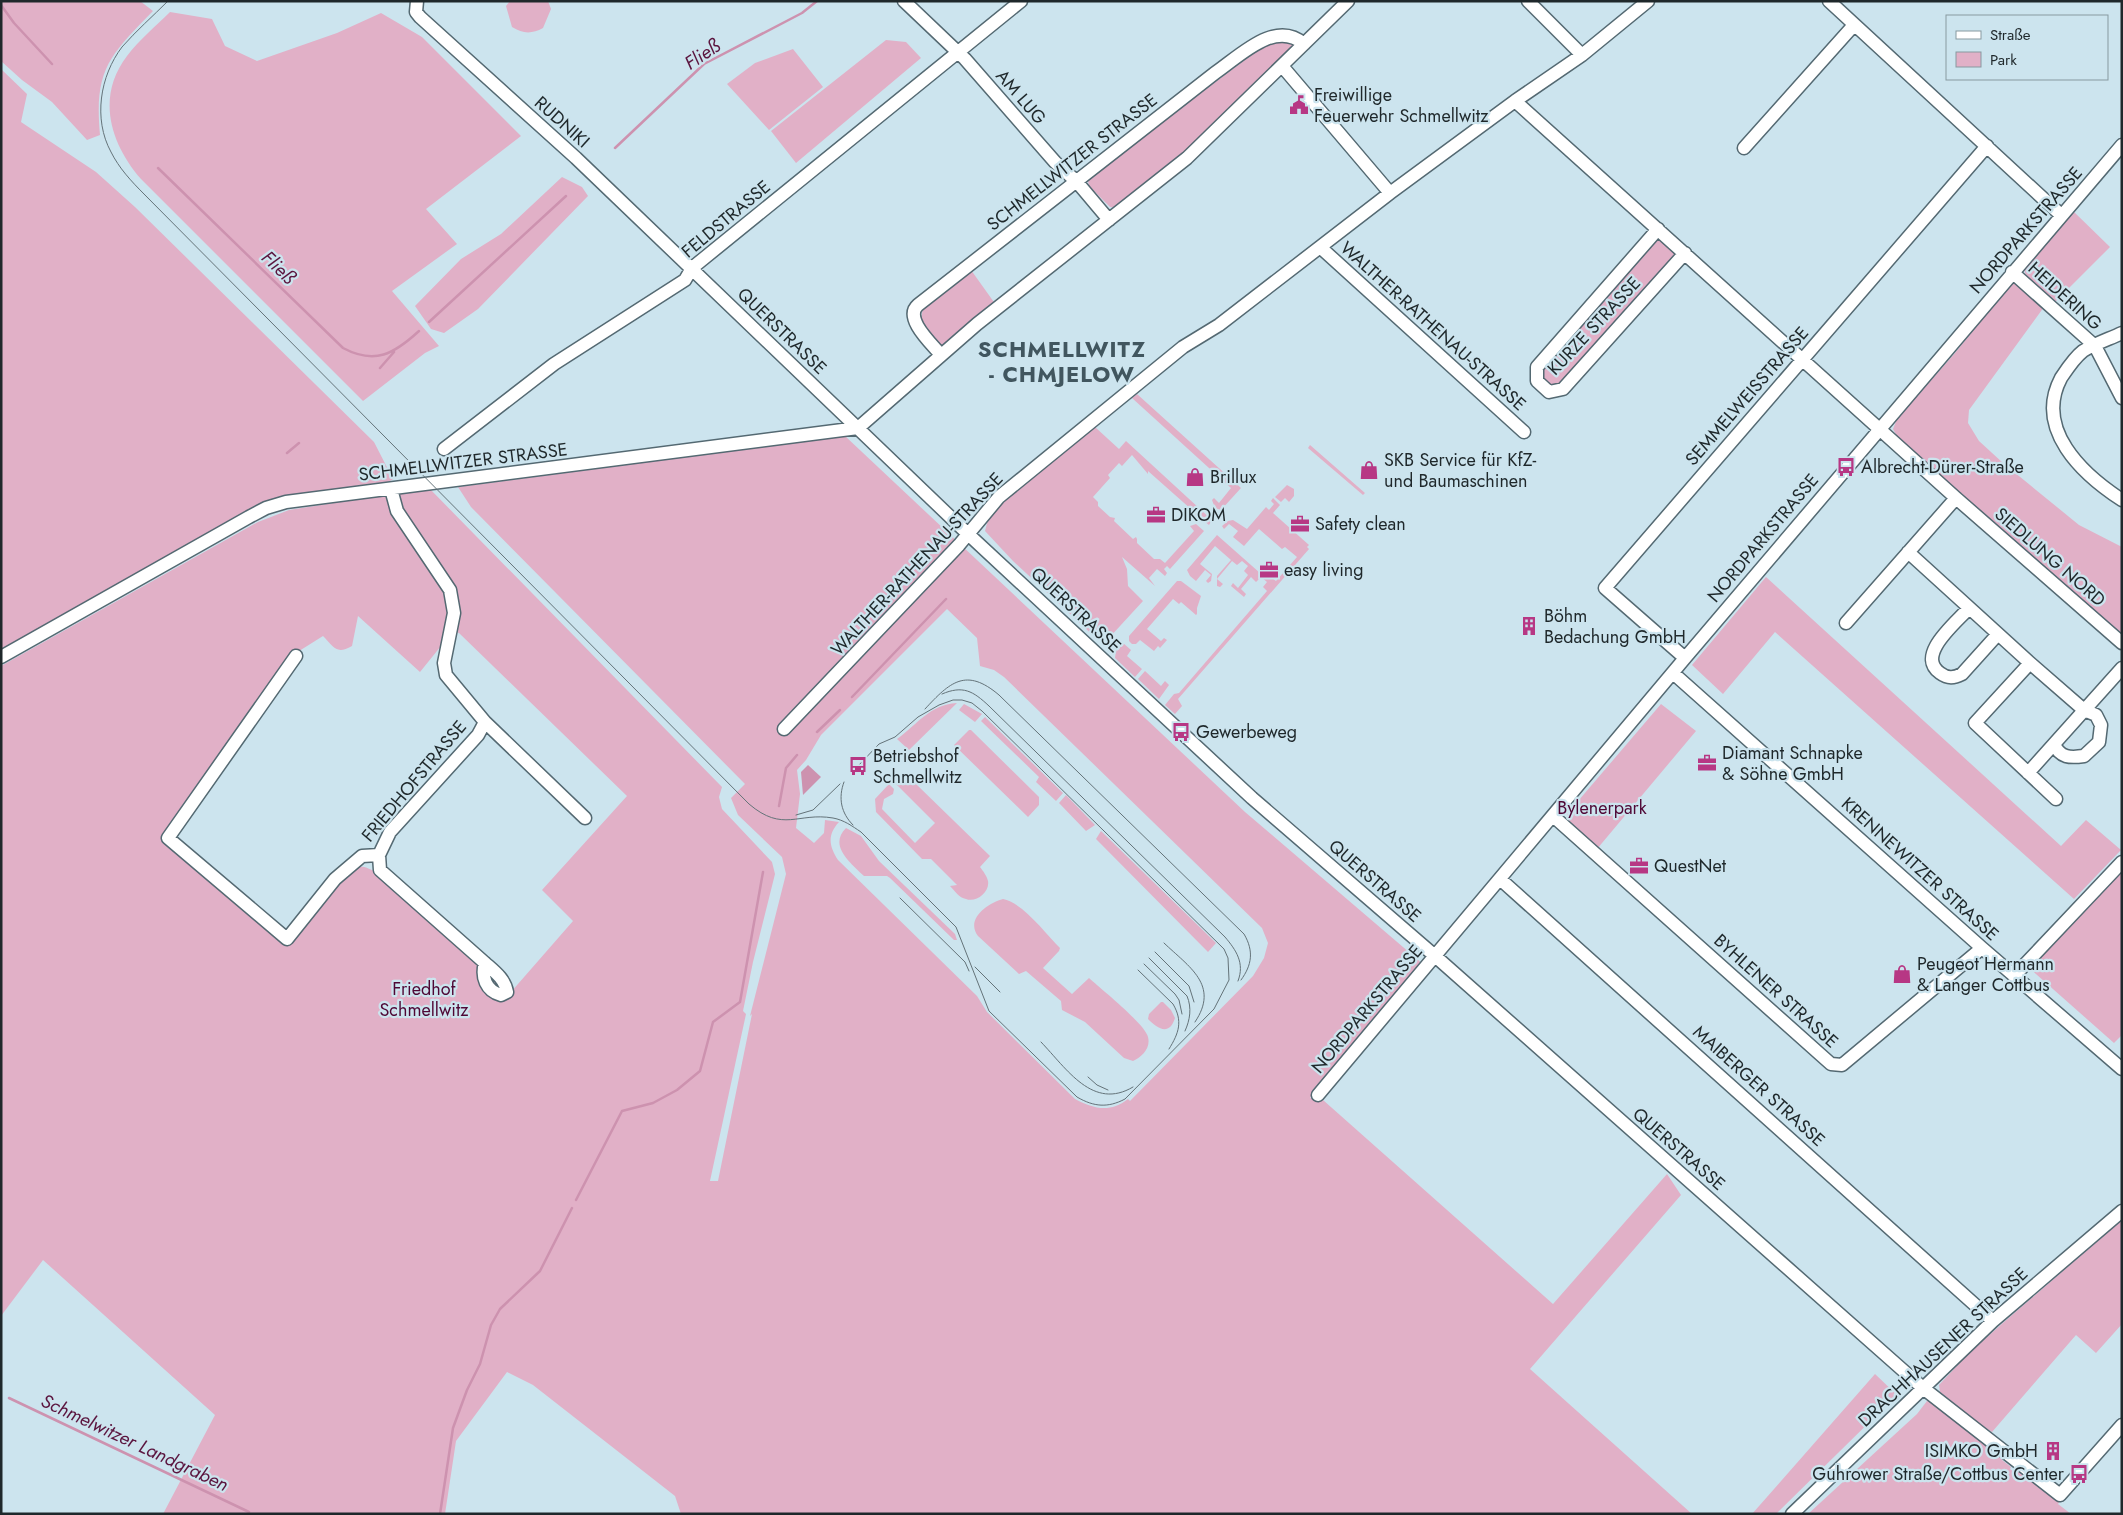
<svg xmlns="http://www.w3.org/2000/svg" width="2123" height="1515" font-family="Jost,sans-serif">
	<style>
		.green { fill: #e1b0c7; fill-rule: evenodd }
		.water { fill: #cd92af }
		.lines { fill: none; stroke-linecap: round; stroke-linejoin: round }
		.stream { stroke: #cd92af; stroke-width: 2.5 }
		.minor-casing { stroke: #546972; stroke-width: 15 }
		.minor { stroke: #fff; stroke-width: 12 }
		.tram { stroke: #647379; stroke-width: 1 }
		.labels { text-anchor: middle; stroke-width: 4.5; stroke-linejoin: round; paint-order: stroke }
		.poi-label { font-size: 18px; fill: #1f282b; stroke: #cce4ee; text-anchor: start }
		.street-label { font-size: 18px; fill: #1f282b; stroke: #cce4ee }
		.park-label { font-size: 18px; fill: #4f0735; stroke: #cce4ee }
		.water-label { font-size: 19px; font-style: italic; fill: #5b153f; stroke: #cce4ee }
		.district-label { font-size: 22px; font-weight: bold; letter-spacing: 1px; fill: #41565f; stroke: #cce4ee }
	</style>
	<rect width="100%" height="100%" fill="#cce4ee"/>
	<path class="green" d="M1,1H140L153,11C109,56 94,70 100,135L87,140L52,102L22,80L1,61Z
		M510,1H548L551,9L543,28C532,34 523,34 512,27L506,6Z
		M170,12L212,19L225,46L257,61L337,33L381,13L422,37L521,136L426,209L457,244L392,291L439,346L425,353L363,401L141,179C110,143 96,97 127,56C139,40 156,26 170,12Z
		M1288,38L1295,45L1183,155L1117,208L1110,207L1089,186L1088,181L1089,177L1266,44Z
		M886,40L906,42L921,58L796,163L771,131Z
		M793,49L823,87L769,130L727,84L755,63Z
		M1,69L27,94L21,122L96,172L135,207L374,442L393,479L385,484L288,496L1,651Z
		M562,177L582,187L588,196L478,309L444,333L431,329L415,306L461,259L501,234Z
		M2072,210L2110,247L2055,302L2026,276L2024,269Z
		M1659,234L1680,254L1563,385L1552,388L1542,379L1543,368Z
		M971,270L996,305L945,344L940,345L921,321L923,307Z
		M2014,280L2044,307L1969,410L1968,423L1979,441L2003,463L2079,525L2122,547V635L1898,438L1893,429L1897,419L1955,353Z
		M1137,394L1241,488L1221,510L1215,508L1212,500L1214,498L1219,503L1231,488L1132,398Z
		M1095,427L1119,449L1126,441L1212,520L1209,525L1199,517L1190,513L1192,510L1148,471V474L1132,455L1122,466L1119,463L1108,475L1110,478L1093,497L1098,502V506L1110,517L1115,518L1114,521L1133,539L1136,537L1137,539V543L1154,559H1160L1165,563L1194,531L1190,526L1196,524L1204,531L1170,569L1167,566L1164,569L1167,573L1165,576L1157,569L1149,578L1155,586L1122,557L1127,569L1128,586L1143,601L1109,638L1106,640H1098L1013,561L985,531L989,516L1001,503Z
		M845,436L1245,812L1424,965L1310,1098L1323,1100L1553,1304L1667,1174L1681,1195L1530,1369L1692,1514H681L675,1496L533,1385L507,1372L456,1441L445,1514H163L215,1415L43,1260L1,1316V666L258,522L289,510L429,488L722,787L719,797L722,809L772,862L775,874L753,962L743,1011L746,1014L710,1181H718L752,1014L750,1016L786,874L782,857L738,815L731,798L745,784L471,507L458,487ZM947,609L977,638L980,666L994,670L1004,677L1262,928L1268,943L1264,958L1253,976L1130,1101L1128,1099C1110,1113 1094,1109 1075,1099L987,1012L977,996L838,860C829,846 827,835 839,822L825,820L824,833L814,843L796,828L800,794L797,770L806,760L821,735ZM358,616L420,672L441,646L449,630L459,633L627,796L542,890L573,921L511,992L372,870C367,868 362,865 357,868C342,874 300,929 287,944L162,836L288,658L323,636C334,647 336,655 352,646Z
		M1310,445L1365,493L1363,495L1308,448Z
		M1287,485L1294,489V496L1289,502L1285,498L1281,502L1275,497Z
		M1273,498L1280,505L1273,513L1309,545L1307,547L1309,549L1178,699L1182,706L1175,714L1165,705L1174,694L1179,693L1267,591L1263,587L1267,582L1261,577L1256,582L1251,577L1241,589L1246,594L1244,597L1231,586L1233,583L1238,588L1248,575L1244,571L1248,566L1242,561L1237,565L1232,561L1217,579L1223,584L1220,587L1217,586V576L1231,560L1215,546L1200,564L1212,574L1211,581L1208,583L1206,581L1211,575L1205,570L1196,581L1190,576L1187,570L1217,535L1260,573L1263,571L1276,581L1297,557L1285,547L1282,549L1259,529L1244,546L1233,537L1238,531L1229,524L1224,529L1222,526L1228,521L1233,520L1247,529L1266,507L1269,510L1274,504L1271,501Z
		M1766,577L2061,846L2086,820L2121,850L2074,899L1775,632L1723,694L1692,665Z
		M1177,581H1181L1201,596L1197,608V614L1196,615L1181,602L1179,604L1173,599L1147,629L1161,641L1164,638L1167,640L1160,648L1158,646L1154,651L1140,640L1136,644H1132L1129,641V636Z
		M1123,643L1131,650L1127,656L1142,669L1135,677L1115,658L1116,651Z
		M1145,671L1161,686L1165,681L1169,685L1159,699L1138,679Z
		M957,703L909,750L897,739C918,724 929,705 957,703Z
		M964,704L982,714L975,722L959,710Z
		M1661,704L1696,731L1597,849L1567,821V814Z
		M985,717L1063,793L1056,801L1036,782L1039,777L981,721Z
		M969,730H971L1039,797V805L1028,817L954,745Z
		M902,777L916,784L990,856L980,867C983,871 987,876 988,881C990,892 976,903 966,899C959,898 955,891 950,886L957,885L931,859H922L876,812L875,799L889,784L894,789L893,794L884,799L882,809L915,843L935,823L893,781Z
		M1066,795L1095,825L1086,831L1059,803Z
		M846,828L861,836L879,861L955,934L957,940H954L890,878L887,876H864C851,863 828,846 846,828Z
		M1101,831L1216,943L1208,952L1096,839Z
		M2122,868V1035L2114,1043L2027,966Z
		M1003,899C1023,903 1045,933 1060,948L1059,951L1043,968L1072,994L1089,978C1101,989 1145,1024 1148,1037C1151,1048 1142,1057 1133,1061L1124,1058L1085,1022L1062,1010L1061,1001L1026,971L1019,974L978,936C965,919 988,903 1003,899Z
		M1161,1002H1163L1171,1010L1175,1018C1169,1037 1157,1028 1148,1019L1149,1014Z
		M2122,1220V1324L2096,1353L2076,1335L1992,1432L1977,1423L1940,1392L1939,1385L1968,1354L2004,1322Z
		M1875,1374L1897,1395L1776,1514H1752Z
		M1927,1401L1932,1402L2004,1457L2002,1460L2011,1467L2010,1469L2015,1473L2019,1468L2060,1501L2058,1504L2071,1514H1808L1917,1414Z"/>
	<path class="water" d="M808,765L821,777L803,795L801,772Z"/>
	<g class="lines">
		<path class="stream" d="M1,5L14,23L52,64
			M615,148L704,64L802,13L817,1
			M158,168L343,348C375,365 394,354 419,331
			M429,322L566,196
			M380,368L394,352
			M287,453L299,443
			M852,697L946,599
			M817,732L840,710
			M779,806L786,768L797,755
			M576,1200L622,1111L653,1103L677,1090L700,1071L713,1022L740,1002L763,872
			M9,1398L249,1512
			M440,1514L453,1428L467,1390L480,1364L491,1325L500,1309L540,1271L572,1208"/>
		<g class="minor-casing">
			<path id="minor" d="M417,1L416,12L420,17L576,158L968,534L1252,798L1435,956L1923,1388L2060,1495L2122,1425
				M904,1L965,59L1055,162L1077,182L1109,220
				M1528,1L1582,55
				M1829,1L2061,215
				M1282,66L1390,193
				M1515,101L1956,498L2122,643
				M1744,148L1854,25
				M1658,229L1537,367V381L1549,392L1563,389L1685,253
				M1320,247L1524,432
				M2012,272L2095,346L2122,398
				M2122,333C2109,339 2094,344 2083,351C2074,358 2067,369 2061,378C2034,429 2082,474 2122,500
				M941,355C932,344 903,318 918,305L1215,73C1240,56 1275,19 1304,44
				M444,449L554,364L685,280L692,268L1021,1
				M1908,552L2030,663L2084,710L2096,715L2101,725L2099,742L2084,756C2070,758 2060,758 2054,744
				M1969,608C1956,623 1915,655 1940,673C1948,679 1954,678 1962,674L1998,634
				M1846,623L1956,498
				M296,656L168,838L287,939L335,879L362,856L379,855
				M1,657L249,517L266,508L286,502L858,428L977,324L1187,158L1348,1
				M1685,658L1605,588L1987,146
				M2030,663L1975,723L2056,799
				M1673,673L1982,948L2122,1069
				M485,722L585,818
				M784,729L959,545L999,497L1183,347L1219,325L1390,193L1515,101L1582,55L1648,1
				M2028,773L2122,668
				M1553,816L1831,1064L1842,1065L1982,948
				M379,855L390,832L478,735L485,722L446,675L444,663L454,613L450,590L397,511L391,489
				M379,855L380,870L485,963C494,971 505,979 507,992L501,995C486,991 481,977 485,963
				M1500,879L1993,1321
				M2014,976L2122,862
				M1318,1095L1685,658L2122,145
				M1792,1514L1993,1321L2122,1211"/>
		</g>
		<use href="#minor" class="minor"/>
		<path class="tram" d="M168,1C153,16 136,31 122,47C100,76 93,119 111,152C119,168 131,181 144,194L749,804C783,833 798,812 833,818C844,820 852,826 861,832L956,927L989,1011L1077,1097C1094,1107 1108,1108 1125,1099L1214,1009L1229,980L1228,958L1224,949L982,711L972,703L962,700H953L939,705L918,717L895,737L879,744L858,766
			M942,694C963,685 973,691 989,706L1225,937C1236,950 1245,963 1238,981
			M925,709C950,682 966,667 999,695L1244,934C1254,951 1252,965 1241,980
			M844,782C838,798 841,813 853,825
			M796,815L813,810L840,784
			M900,898L965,962L969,971
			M1164,943C1189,967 1220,985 1195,1022
			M1155,952L1189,986L1194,1002
			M1149,958L1187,996C1192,1008 1190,1020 1185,1031
			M1144,964L1175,994L1179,1000L1182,1014
			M975,967L1000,992
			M1138,970L1173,1004C1183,1021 1179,1033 1169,1049
			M1041,1042C1067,1069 1093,1111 1133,1087
			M1088,1077L1097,1085L1108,1090"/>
	</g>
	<defs>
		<g id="civic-bare" transform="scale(1.5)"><path d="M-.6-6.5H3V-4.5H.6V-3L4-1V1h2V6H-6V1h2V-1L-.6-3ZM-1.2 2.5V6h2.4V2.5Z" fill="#b73784" stroke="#cce4ee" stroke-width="2.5" paint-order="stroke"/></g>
		<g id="bus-bare" transform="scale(1.5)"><path d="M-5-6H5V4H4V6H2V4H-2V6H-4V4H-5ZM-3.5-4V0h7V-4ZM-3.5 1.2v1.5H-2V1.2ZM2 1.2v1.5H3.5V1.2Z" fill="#b73784" stroke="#cce4ee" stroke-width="2.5" paint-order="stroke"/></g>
		<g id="shop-bare" transform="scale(1.5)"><path d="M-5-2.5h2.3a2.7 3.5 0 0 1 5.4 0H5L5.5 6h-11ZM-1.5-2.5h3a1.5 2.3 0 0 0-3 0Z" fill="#b73784" stroke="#cce4ee" stroke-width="2.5" paint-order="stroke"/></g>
		<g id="office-bare" transform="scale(1.5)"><path d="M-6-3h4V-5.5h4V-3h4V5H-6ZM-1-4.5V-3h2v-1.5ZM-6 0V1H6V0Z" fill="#b73784" stroke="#cce4ee" stroke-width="2.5" paint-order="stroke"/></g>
		<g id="building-bare" transform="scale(1.5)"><path d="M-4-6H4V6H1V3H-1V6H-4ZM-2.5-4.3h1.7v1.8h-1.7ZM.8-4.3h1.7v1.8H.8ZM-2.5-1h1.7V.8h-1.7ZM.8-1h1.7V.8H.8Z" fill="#b73784" stroke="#cce4ee" stroke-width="2.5" paint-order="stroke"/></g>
	</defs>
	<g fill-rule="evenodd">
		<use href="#civic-bare" x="1299" y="105"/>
		<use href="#bus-bare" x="1846" y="467"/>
		<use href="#shop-bare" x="1369" y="470"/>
		<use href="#shop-bare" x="1195" y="477"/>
		<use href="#office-bare" x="1156" y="515"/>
		<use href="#office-bare" x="1300" y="524"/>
		<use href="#office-bare" x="1269" y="570"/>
		<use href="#building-bare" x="1529" y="626"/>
		<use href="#bus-bare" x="1181" y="732"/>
		<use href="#office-bare" x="1707" y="763"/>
		<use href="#bus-bare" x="858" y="766"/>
		<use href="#office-bare" x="1639" y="866"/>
		<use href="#shop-bare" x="1902" y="974"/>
		<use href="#building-bare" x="2053" y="1451"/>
		<use href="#bus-bare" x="2079" y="1474"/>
	</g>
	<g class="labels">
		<g class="poi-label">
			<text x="1314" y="101">Freiwillige<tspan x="1314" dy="21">Feuerwehr Schmellwitz</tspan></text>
			<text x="1384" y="466">SKB Service für KfZ-<tspan x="1384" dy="21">und Baumaschinen</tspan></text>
			<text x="1861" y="473">Albrecht-Dürer-Straße</text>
			<text x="1210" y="483">Brillux</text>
			<text x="1171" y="521">DIKOM</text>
			<text x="1315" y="530">Safety clean</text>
			<text x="1284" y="576">easy living</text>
			<text x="1544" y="622">Böhm<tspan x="1544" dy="21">Bedachung GmbH</tspan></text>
			<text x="1196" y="738">Gewerbeweg</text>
			<text x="1722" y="759">Diamant Schnapke<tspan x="1722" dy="21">&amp; Söhne GmbH</tspan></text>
			<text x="873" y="762">Betriebshof<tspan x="873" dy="21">Schmellwitz</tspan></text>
			<text x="1654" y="872">QuestNet</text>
			<text x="1917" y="970">Peugeot Hermann<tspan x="1917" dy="21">&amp; Langer Cottbus</tspan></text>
			<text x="2038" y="1457" text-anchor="end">ISIMKO GmbH</text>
			<text x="2064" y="1480" text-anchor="end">Guhrower Straße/Cottbus Center</text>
		</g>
		<g class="street-label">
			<text transform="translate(1021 97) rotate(49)" y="6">AM LUG</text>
			<text transform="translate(562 122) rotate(42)" y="6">RUDNIKI</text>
			<text transform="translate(1072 162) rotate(-38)" y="6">SCHMELLWITZER STRASSE</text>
			<text transform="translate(726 219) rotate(-40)" y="6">FELDSTRASSE</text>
			<text transform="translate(2026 230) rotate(-49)" y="6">NORDPARKSTRASSE</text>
			<text transform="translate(2065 296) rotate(42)" y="6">HEIDERING</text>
			<text transform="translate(1433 326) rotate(42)" y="6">WALTHER-RATHENAU-STRASSE</text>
			<text transform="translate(1594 326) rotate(-47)" y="6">KURZE STRASSE</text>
			<text transform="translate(782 331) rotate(44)" y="6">QUERSTRASSE</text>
			<text transform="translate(1747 396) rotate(-49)" y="6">SEMMELWEISSTRASSE</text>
			<text transform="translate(463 462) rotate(-7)" y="6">SCHMELLWITZER STRASSE</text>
			<text transform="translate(1763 538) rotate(-50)" y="6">NORDPARKSTRASSE</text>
			<text transform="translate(2050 557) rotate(41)" y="6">SIEDLUNG NORD</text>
			<text transform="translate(917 564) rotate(-47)" y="6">WALTHER-RATHENAU-STRASSE</text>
			<text transform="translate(1076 610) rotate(43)" y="6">QUERSTRASSE</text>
			<text transform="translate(414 781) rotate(-50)" y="6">FRIEDHOFSTRASSE</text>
			<text transform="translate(1920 869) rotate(42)" y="6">KRENNEWITZER STRASSE</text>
			<text transform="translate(1375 881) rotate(41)" y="6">QUERSTRASSE</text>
			<text transform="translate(1776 991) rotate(42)" y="6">BYHLENER STRASSE</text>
			<text transform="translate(1367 1009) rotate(-50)" y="6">NORDPARKSTRASSE</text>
			<text transform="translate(1759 1086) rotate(42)" y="6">MAIBERGER STRASSE</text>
			<text transform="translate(1679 1149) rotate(41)" y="6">QUERSTRASSE</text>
			<text transform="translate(1943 1347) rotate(-43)" y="6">DRACHHAUSENER STRASSE</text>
		</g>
		<g class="park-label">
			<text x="1602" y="814">Bylenerpark</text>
			<text x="424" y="995">Friedhof<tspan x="424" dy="21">Schmellwitz</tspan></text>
		</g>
		<g class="water-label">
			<text transform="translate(702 54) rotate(-34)" y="7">Fließ</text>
			<text transform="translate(279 267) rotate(44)" y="7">Fließ</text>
			<text transform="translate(135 1442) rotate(25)" y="7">Schmelwitzer Landgraben</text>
		</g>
		<g class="district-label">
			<text x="1062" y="357">SCHMELLWITZ<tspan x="1062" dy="25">- CHMJELOW</tspan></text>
		</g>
	</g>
	<rect width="2123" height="1515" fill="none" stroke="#1f282b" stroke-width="5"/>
	<rect x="1946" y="15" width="162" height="65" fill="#cce4ee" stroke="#8799a0"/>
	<rect x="1956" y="31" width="25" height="8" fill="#ffffff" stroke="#8799a0"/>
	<text x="1990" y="40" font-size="15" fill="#1f282b">Straße</text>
	<rect x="1956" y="52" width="25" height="15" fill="#e1b0c7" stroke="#8799a0"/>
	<text x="1990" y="65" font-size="15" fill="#1f282b">Park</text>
</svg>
